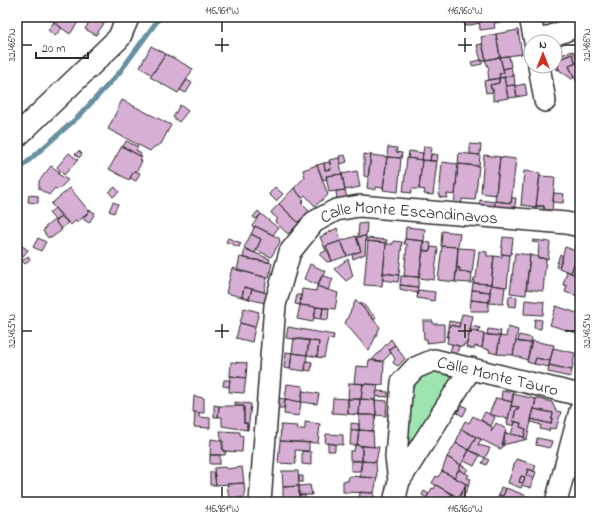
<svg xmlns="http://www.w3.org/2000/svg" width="597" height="519" font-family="'Indie Flower',sans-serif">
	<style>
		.green { fill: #9ee4b1; stroke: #64886e }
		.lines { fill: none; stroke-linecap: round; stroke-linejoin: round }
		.stream { stroke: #6690a0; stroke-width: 5 }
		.building { fill: #d7aed4; stroke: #2b2b2b; fill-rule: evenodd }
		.minor-casing { stroke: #2b2b2b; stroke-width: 24 }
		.major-casing { stroke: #2b2b2b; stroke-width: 25 }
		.minor { stroke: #fff; stroke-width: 21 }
		.major { stroke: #fff; stroke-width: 22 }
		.ticks { fill: none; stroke: #2b2b2b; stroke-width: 1.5 }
		.labels { text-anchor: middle; stroke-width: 3.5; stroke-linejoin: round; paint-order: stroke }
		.street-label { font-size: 17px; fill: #2b2b2b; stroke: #fff }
		.neatline { fill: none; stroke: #2b2b2b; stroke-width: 1.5 }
		.ticks-label { font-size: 10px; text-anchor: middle; fill: #2b2b2b }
	</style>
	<rect width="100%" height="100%" fill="#fff"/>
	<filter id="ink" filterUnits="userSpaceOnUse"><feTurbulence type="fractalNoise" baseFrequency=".025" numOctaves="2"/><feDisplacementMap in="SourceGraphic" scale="8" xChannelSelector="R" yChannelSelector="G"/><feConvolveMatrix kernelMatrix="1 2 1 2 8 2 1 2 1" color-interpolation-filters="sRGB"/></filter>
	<g filter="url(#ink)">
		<path class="green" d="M427,369L462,373L405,461L408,389Z"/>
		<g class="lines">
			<path class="stream" d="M17,171L78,117L119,73L160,17"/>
		</g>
		<path class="building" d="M57,17H73L79,21L70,34L53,22Z
			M92,17L105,22L96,35L85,29Z
			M464,17H477L479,18L480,23L465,26Z
			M477,17H502L503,22L494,23L495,28L480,30L479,18Z
			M54,22L62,28L55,36L48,30Z
			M518,30L522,54L500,57L496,34Z
			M496,34L500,57L486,60L481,37Z
			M482,44L486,60L481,61L477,45Z
			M151,46L166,54L152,75L140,67Z
			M573,51L578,59H580V62L576,63L572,54L557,60L559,70L556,69L555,57Z
			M166,54L193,69L178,93L150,77Z
			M572,54L576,63L569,66L574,77L572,79L559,70L557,60Z
			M509,56L511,67L503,69L500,57Z
			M500,57L504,73L499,74L500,78L489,80L488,72L489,69L485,60Z
			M482,60V64L472,66L471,62Z
			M580,62V84L578,85L569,66Z
			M511,67L513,76L500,78L499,74L504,73L503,69Z
			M514,75L515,85L506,86L504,77Z
			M504,77L508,98L493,101V89H491L490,85L499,83V78Z
			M499,78V83L490,85L493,92L486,93L484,81Z
			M187,80L192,83L186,93L180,90Z
			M525,84L527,95L517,97L515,86Z
			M515,85L517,97L508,98L506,86Z
			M122,100L171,125L161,144L154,147L150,151L108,129Z
			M180,105L188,111L179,122L173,117Z
			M126,141L138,147L136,150L141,154L140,156L123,147Z
			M470,144L481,145L480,155L470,154Z
			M122,146L142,157L140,160L142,161L137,171H134L129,180L109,169Z
			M424,146L432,147L430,161L422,160Z
			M388,147L397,148L396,152L402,153L401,158L387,157Z
			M79,151L82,154L79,158L75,154Z
			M409,151L423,153L422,160L408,158Z
			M69,153L78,160L64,175L57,167Z
			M459,153L480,155L479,166L458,164Z
			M364,154L371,155L368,177L364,176Z
			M434,154L438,155L437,161H430L431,155Z
			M345,155L347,162L341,164L339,156Z
			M371,155L387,157L383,188L376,187V190L367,188Z
			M484,155L500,157L496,195L481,193Z
			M387,157L401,158L398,192L383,190Z
			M500,157L516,159L511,203L495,201Z
			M339,158L342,174L326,176L327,179L323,180L317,165L324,163L325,170L331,169L329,160Z
			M407,158L422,160L419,189H412L411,193L403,192Z
			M422,160L437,161L433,195L424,194L425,190L419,189Z
			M330,162L331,169L325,170L324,163Z
			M442,162L458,164L455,195L447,194V198L439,197Z
			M458,164L479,166L475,200L462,199L461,207L454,206Z
			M317,165L328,195L315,206L305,195L302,198L294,188L305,177L303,170Z
			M51,166L60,172L58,174L68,180L58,190L55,188L49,195L39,189V181Z
			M134,171L140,173L136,181L130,178Z
			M357,171L360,187L345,190L342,174Z
			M524,171L540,173L536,207L521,205Z
			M342,174L345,190L329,192L326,176Z
			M540,176L555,177L552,212L544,210V206H536Z
			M115,187L119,192L113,197L109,192Z
			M275,187L283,194L276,201L269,194Z
			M70,188L89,211L78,222L76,220L71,225L51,204Z
			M294,188L304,200L301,203L310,212L298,222L279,204Z
			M345,190L347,198L337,200L336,191Z
			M554,193L564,194L563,203L553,202Z
			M29,195L38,196V203L28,202Z
			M512,198H516L514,212L494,210L495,201L511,203Z
			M480,200L495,202L494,210L479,209Z
			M113,202L118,204L114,213L109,211Z
			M279,204L299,223L288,234L275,222L278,219L272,214L271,212Z
			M536,206H544V210H550V216L535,214Z
			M55,208L61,216L56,221L49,213Z
			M90,210L95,213L89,223L83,219Z
			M258,211L261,214L256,219L253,217Z
			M261,214L278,228L273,235L255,226L254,228L252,226Z
			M61,216L68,223L61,229L55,221Z
			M54,220L62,230L51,238L50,236L48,238L43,231L45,229L44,228Z
			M367,223L366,236L358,237L359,224Z
			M255,226L279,238L280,242L271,257L256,250L261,239L251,234Z
			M406,227L425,229L424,241L405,239Z
			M337,228L341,241L326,246L332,261L327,262L319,254L326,251L320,237Z
			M442,231L460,233L458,247L441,246Z
			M251,234L261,239L255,253L244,248Z
			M356,236L361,251L347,256L341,241Z
			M366,236L365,254L353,259L352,254L361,251L356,237Z
			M503,237L513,238L511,255L501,254Z
			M38,238L46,242L41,251L33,247Z
			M228,238L241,243L239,247L226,242Z
			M366,238L387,240L386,243L366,241Z
			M405,239L424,241L419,277L404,276L407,244H404Z
			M533,240L550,242L548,259L538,258L539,243L532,242Z
			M341,241L347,256L332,261L326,246Z
			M368,241L386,243L382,286L364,285Z
			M393,241L402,242L399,275L383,273L386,244H393Z
			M423,242L431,243L430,251L423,250Z
			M22,246L28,250L20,260L17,257V253Z
			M442,246L458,247L455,282L438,280Z
			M431,247L438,248L434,280L419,278L423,251H430Z
			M565,247L579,252L580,253V259L576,258L571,273L559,268Z
			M458,248L475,249L472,273L459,271L460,268H457Z
			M245,249L270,259L269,262L243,258Z
			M479,251L487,252V256H494L491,284L473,283L474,278H476Z
			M515,253L530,255L526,295L510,293Z
			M502,254L510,255L507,287L491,285L494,256L502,257Z
			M560,254L563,256L559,268L556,267Z
			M530,255L546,259L543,291L526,289Z
			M28,256L30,260L25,264L22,261Z
			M240,257L272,263L269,278L237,270Z
			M576,258L580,259V275L571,273Z
			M348,259L353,276L346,281L334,269Z
			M310,264L325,271L318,285L304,279Z
			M232,268L267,278L264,292L244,287L242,297L226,293Z
			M457,268H460L459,271L472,273L471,283L455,282Z
			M567,271L580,277V297L565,292L567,286L563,285Z
			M383,273L399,275L398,282L383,280Z
			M322,275L333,279L328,290L317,286Z
			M401,276L419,277L418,287L400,285Z
			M473,283L491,284L490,292L472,290Z
			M400,285L418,287L417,293L400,289Z
			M491,285L505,287L503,304L489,303Z
			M317,286L338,293L335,309L300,305L302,289L316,291Z
			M244,287L252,289L249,299L242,297Z
			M252,289L267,293L265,303L249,299Z
			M418,290L435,292L434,301L417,298Z
			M472,290L490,292L489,302L471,300Z
			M297,295H301L300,305L295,304Z
			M509,296L517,297L516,307L508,306Z
			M356,300L380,327L369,351L345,323Z
			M471,300L489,302L488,311H470Z
			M525,300L544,302L543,315L524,314Z
			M361,302L376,318L374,320L359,303Z
			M300,305L316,307L313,322L297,319Z
			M556,306L580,314V334L550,325Z
			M316,307L323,308L321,319L314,318Z
			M244,308L259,312L255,327L240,323Z
			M323,308H329L328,320L321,319Z
			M462,314L473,316L467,344H464L463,347L447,343L450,325L459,327Z
			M535,319L542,320L541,329L534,328Z
			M423,321H433V324H444V341L427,343V339H424Z
			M449,321L460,323L459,327L450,325L448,337H446Z
			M240,323L255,327L252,342L236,338Z
			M471,326L480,328L479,332L470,330Z
			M288,327L334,335L333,340L328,339L324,358L317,357L319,342L286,338Z
			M508,327L518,330L513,355L497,354L500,336L506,337Z
			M488,329L501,331L500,336L487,335Z
			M470,330L484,334L482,348L475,346L474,349L466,347Z
			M484,334L500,336L497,354L489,352L490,350L482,348Z
			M519,335L532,338L531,343L518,342Z
			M294,338L309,340L307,355L292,353Z
			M391,339L395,345L389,349L391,353L383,361L372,360Z
			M309,340L319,342L317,357L307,355Z
			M516,341L531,343L527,360L513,355Z
			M532,341L554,345L550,361L536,358L534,364L527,362Z
			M452,344L459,346L457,354L450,353Z
			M395,345L405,359L398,366L393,363L395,359L389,349Z
			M553,348L575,353L572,370L549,365Z
			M286,352L292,353L290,369L284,368Z
			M292,353L307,355L305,371L290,369Z
			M536,358L550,361L549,367L534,364Z
			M369,360L384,362L383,385L354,383L356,366L368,367Z
			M306,361L312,362L311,371L305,370Z
			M231,362L247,363L246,378L230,376Z
			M549,365L572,370L570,377L548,372Z
			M230,376L246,378L244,393L229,392Z
			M224,380H230L229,387L223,386Z
			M349,383L363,384L361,399H348Z
			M287,384L303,386L301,402L285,399Z
			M363,384L378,385L375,400L361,399Z
			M303,391L319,394L317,404L301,402Z
			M377,391L388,392V397L375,396Z
			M502,391L514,393L512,402L501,399Z
			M513,394L536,399L527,439L524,440V437L526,429L520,427L521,423L513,421L516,409H519V407L511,406Z
			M194,396L204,398V413L193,412Z
			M278,398L285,399L284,408H277Z
			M333,398L348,399V414L332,413Z
			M496,398L512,402L508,419L489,414Z
			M536,398L552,402L556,411L561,412L556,429L550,428L549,431L540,429L541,425L531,422V419L551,424L553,413L534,409Z
			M285,399L301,402L299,416L284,414Z
			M348,399H360L359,415L348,414Z
			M360,399L375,400L376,415H359Z
			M375,400L387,401L386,416L376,415Z
			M235,402L251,404L248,430H247V423H244V406H235Z
			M214,405L219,406L218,417H214Z
			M462,405L467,408L463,416L457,413Z
			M219,406H244V423H247V430L222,426V417H218Z
			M511,406L519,407V409H516L513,421L515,422L514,426L507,424Z
			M534,409L553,413L551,424L531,419Z
			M195,412L199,413V417L210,418V428L194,427Z
			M485,412L495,417L491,426L481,420Z
			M359,415H376L373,431L359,430Z
			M473,416L492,427L491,432L496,423L506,429L503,447L500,449L461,429L465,421L469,423Z
			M305,422L320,424L318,443L280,441L281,425L298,426L297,429H305Z
			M515,422L521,423L520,427L526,429L524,437L511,434Z
			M351,423L359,424V430H351Z
			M461,429L476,437L469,450L456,443Z
			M351,430H359L357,445H350Z
			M359,430L373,431L374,447L357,445Z
			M220,431L240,432V435L243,436L242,452L223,451Z
			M505,433L525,437L524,440L502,445Z
			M326,434L343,435V445L325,443Z
			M476,437L481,439L478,445L490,448L485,458L469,450Z
			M537,438L552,441L550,448L536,445Z
			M211,439L223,441V451H226L225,455H210Z
			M280,441L309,443V451L295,450L296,464L278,463Z
			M328,443L335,444V451H328Z
			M456,443L469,450L461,465L447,457Z
			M355,445L362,446V461L350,460V451H354Z
			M362,446L379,447L376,462L362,461Z
			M469,450L480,455L474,466L464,461Z
			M302,451L311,452V465L302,464Z
			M210,455H220V464H210Z
			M447,457L461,465L454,477L442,471Z
			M485,458L489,460L486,465L482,463Z
			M516,459L536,465L534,471L528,469L526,475L534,478L531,488L522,485L521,488L508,483ZM521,476L525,477L523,483L519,482Z
			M351,461H362L360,471H351Z
			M362,461L376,462L377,478L360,477Z
			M461,465L468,469L465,473L459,470Z
			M226,467V469L242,467L244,483L216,485L214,468Z
			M528,469L536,472L534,478L526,475Z
			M459,470L469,475L467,478L471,479L468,485L454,477Z
			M282,471H298L299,486L283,487Z
			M442,471L466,484L459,498L432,483L436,476L438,477Z
			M210,472H214L216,485H210Z
			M299,476H303V482H299Z
			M349,476L377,478L374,493L343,492V481H348Z
			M521,476L525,477L523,483L519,482Z
			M244,483L245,497L229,499L227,484Z
			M466,484L469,485L462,500L459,498Z
			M310,485L312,495H299V486Z
			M436,485L452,494L448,502H424L432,488L434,489Z
			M299,486V501H283V487Z
			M501,487L506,489L503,496L499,495Z
			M506,488L522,494L519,501L521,502H496L499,495L503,496Z
			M424,491L429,494L426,498L422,495Z
			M360,492L374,493V500H376V502H359Z
			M452,494L459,498L456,502H448Z
			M522,494L527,496L525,502L519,501Z
			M299,495H305V502H300Z"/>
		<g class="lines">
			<g class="minor-casing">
				<g id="minor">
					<path d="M530,17L535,42"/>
					<path d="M536,42L580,25"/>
					<path d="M539,66L545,101"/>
					<path id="s1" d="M399,481L396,457L402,382L415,368L434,360L580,395"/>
					<path id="s2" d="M260,502L275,305L290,252L314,222L336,210L359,206L566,223L580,226"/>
					<path d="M394,502L399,481L471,368"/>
					<path d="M556,502L580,411"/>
				</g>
			</g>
			<g class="major-casing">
				<path id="major" d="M17,136L119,38L128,17"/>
			</g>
			<use href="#minor" class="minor"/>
			<use href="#major" class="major"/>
		</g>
	</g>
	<path class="ticks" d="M222,22V32M465,22V32M222,38V52M465,38V52M22,45H32M215,45H229M458,45H472M565,45H575M222,324V338M465,324V338M22,331H32M215,331H229M458,331H472M565,331H575M222,487V497M465,487V497"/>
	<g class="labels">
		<g class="street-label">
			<text dy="6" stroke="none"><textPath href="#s2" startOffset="389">Calle Monte Escandinavos</textPath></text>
			<text dy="6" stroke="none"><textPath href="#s1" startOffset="205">Calle Monte Tauro</textPath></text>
		</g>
	</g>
	<rect width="597" height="519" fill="none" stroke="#fff" stroke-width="44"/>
	<g transform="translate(543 54)"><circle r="19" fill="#ffffff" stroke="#aaaaaa"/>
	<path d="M0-3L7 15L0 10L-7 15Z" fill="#c8321e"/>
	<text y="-6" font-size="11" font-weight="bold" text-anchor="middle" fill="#2b2b2b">N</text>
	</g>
	<path d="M36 52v6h52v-6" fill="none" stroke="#2b2b2b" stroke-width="2"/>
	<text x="42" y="52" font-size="12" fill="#2b2b2b" stroke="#ffffff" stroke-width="3" paint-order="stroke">20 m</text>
	<rect x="22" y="22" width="553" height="475" class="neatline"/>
	<g class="ticks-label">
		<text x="222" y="14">116.961°W</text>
		<text x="465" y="14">116.960°W</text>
		<text transform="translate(11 45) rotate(-90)" y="4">32.486°N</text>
		<text transform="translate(586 45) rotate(-90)" y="4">32.486°N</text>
		<text transform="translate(11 331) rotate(-90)" y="4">32.485°N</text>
		<text transform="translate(586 331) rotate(-90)" y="4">32.485°N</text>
		<text x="222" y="512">116.961°W</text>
		<text x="465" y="512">116.960°W</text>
	</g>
</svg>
